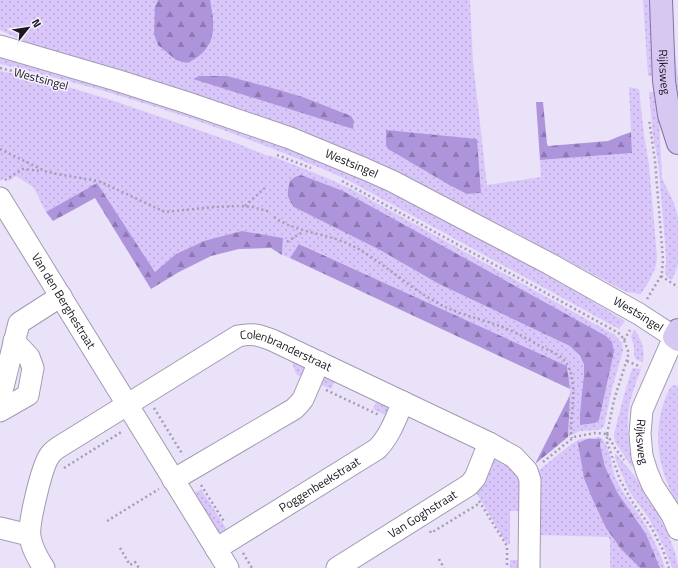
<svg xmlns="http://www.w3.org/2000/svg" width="678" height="568" font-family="'Titillium Web',sans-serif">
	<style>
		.grass { fill: url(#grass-dots); fill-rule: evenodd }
		.forest { fill: url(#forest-firs) }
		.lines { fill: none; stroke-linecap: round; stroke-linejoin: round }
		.minor-casing { stroke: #a29bb0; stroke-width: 23 }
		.major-casing { stroke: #8472a3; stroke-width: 24 }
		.path { stroke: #a39daf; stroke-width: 2.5; stroke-dasharray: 2 3; stroke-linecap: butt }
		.minor { stroke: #fff; stroke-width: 21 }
		.major { stroke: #d7c8f2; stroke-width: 22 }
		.labels { text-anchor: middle; stroke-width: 3; stroke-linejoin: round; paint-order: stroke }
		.street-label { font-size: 12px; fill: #1b1820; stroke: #f5f1ff }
	</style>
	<defs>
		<pattern id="grass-dots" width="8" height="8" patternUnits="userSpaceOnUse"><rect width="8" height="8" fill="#d9c7fb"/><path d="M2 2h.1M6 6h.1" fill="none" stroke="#baaad7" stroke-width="1.8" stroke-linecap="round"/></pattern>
		<pattern id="forest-firs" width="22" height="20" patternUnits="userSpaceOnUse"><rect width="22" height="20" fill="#ae94db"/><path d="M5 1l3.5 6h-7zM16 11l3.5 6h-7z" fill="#8d78b1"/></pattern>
	</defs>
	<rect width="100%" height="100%" fill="#e9e2f9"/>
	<path class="grass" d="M0,0H158L155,6V14L213,15L210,0H470L473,62L487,185L541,177L540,160L632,153L629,87L639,89L644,135L649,165L657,257C656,272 649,281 641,294L626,292L501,225L442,195L363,159L33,45L0,30ZM194,79L276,89L303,97L343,113L353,129ZM388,149L481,193L467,194L451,186Z
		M643,0H652L656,71L651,76H648Z
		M672,0L674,44L678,79V113L674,97Z
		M0,55L67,74L253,132L405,196L556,279L625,321L619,329L344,178C233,130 118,91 0,64Z
		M0,71L45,80L111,100L236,143L268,156L269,155C297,166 326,177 353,190L615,335L622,343L623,351L612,389L604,426L601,429L598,430L580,431L568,437L570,389L567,366L300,244L290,258L282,255L283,238L204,241L176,254L155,272L97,183L46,212L41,203L38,196L33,187L16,176L9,181L7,177L0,181ZM289,200L504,280L548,305L614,352L599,420L580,413C581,400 587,375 583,364C581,357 575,352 570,346L439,284L380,250L295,207Z
		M649,92H653L658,94L662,178L674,203L678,217V265L672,280L667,277L665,272L666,260L665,242L658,161L653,136Z
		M634,330H635C642,341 645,349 643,362L637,360L635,358L634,356V347L631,336Z
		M291,359L303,364L305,369L303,378L296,374Z
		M633,368L641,369C635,385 629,401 628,417C627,434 630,450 633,466L632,467L615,442L614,434L624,395L632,369Z
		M326,375L337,378L331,389L317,383L322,377Z
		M675,385L678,386V507C663,476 654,452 660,417C662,407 665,397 670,388L672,386Z
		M378,397C385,402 391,407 388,416L373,409Z
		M600,437C609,442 612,467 615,477C621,490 629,501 638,513C649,530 659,548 665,568H660L646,534L617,492L604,467L600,444L606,528L621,549L640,568H610V540L608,537L540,535V481L538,471L570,445L580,439Z
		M615,454H616C624,464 633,473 640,483C652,502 678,547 678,568H672L664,547L658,535L648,517L629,491L615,458Z
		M500,456L520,475L523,511H510V544H507L474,489L491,460Z
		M201,489L227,530L219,534L188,497Z
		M510,560H522V568H510Z"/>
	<path class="forest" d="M158,0H210C216,28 216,50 187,63L176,60L158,45L154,34L155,6Z
		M199,76H227L276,89L303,97L351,116L354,121L353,129L193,79Z
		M536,102H543L547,144L548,146L608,141L620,136L631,132L632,153L540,160Z
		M386,130L477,139L481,193L467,194L451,186L388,149L386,145Z
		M301,175L343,191L606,336L612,342L614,352L599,420L595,423L580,425V413L584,375V365L580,356L570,346L439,284L380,250L294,207C286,196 287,194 290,181L295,177Z
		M97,183L155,272L176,254L204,241L242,231L283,238L282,255L271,248L239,249L211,256L179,272L151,289L95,198L53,221L46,212Z
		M299,244L567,366L570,389L290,258Z
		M570,395L568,437L535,464Z
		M587,439H601L600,445L605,467L617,492L646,534L660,568H640L621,549L606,528L592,498L584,478L578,443Z"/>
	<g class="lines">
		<g class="minor-casing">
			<g id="minor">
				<path id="s1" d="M0,46L116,80L188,103L290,138L365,169L392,181L550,264L639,314L674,337L642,410L640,434L642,456L647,472L653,486L672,515L678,529"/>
				<path id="s2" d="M0,198L228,568"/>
				<path d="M0,399L19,323L61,296"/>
				<path d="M0,411L28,395L33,368L29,357L14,341"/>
				<path d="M173,480L294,409L299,404L303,399L319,362"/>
				<path d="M0,528L29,535"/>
				<path id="s3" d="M216,549L377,449C390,436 396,418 403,402"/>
				<path id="s4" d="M44,568C38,559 32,548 30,537C28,524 42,465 50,455C52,452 56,449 59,447L238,336C254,333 258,335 272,340L489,443L514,457L527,471L530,480L529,568"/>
				<path id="s5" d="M337,568L469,485L475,478L489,443"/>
			</g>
		</g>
		<g class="major-casing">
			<g id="major">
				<path id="s6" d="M661,0L664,81L669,115L678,143"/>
				<path d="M678,330L674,337L678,340"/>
			</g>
		</g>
		<path class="path" d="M0,68L25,74
			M0,149L45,171L57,174L98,181L105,184L165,212L215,207L240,206L253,207L270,212
			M277,155L311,168
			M5,180L23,169L42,171
			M342,181L615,331L620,334L624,340L628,351V356L614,400L607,434V442L620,480L633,503L651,527L663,550L669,568
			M245,206L267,186
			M274,217C297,233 326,233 351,245C386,263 413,293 450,309C468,317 489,321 507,329C519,334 531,341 542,347C550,351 562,355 567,364C578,382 571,412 571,432L572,438
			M287,242L299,234L304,232
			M661,276L678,287
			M647,299L661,276L662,272L663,259L655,161L649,119
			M624,340L630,330
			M627,361L641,367
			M326,390L379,415
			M154,408L183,455
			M607,434L615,448L624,460
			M543,462L574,437L595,433L607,434
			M64,468L123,431
			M201,485L225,523
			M479,501L507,546V568
			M107,521L159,489
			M430,531L431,533L480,503
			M120,548L130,565L135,562L139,568
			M243,553L252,568
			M439,559L444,568"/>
		<use href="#minor" class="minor"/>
		<use href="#major" class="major"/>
	</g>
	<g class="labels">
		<g class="street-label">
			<text dy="4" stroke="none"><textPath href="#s6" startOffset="72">Rijksweg</textPath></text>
			<text transform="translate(41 79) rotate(15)" y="4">Westsingel</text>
			<text dy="4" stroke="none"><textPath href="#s1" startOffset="371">Westsingel</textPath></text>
			<text dy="4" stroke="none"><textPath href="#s2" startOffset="121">Van den Berghestraat</textPath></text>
			<text dy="4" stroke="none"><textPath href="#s1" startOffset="695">Westsingel</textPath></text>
			<text dy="4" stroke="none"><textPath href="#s4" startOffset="393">Colenbranderstraat</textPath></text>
			<text dy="4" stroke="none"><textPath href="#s1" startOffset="849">Rijksweg</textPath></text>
			<text dy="4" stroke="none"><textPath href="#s3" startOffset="122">Poggenbeekstraat</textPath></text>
			<text dy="4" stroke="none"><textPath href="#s5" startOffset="101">Van Goghstraat</textPath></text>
		</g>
	</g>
	<g transform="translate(28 28) rotate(60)" stroke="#f5f1ff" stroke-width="3" paint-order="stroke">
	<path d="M0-3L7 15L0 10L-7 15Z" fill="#1b1820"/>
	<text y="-6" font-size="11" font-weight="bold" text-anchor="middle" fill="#1b1820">N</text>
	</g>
</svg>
